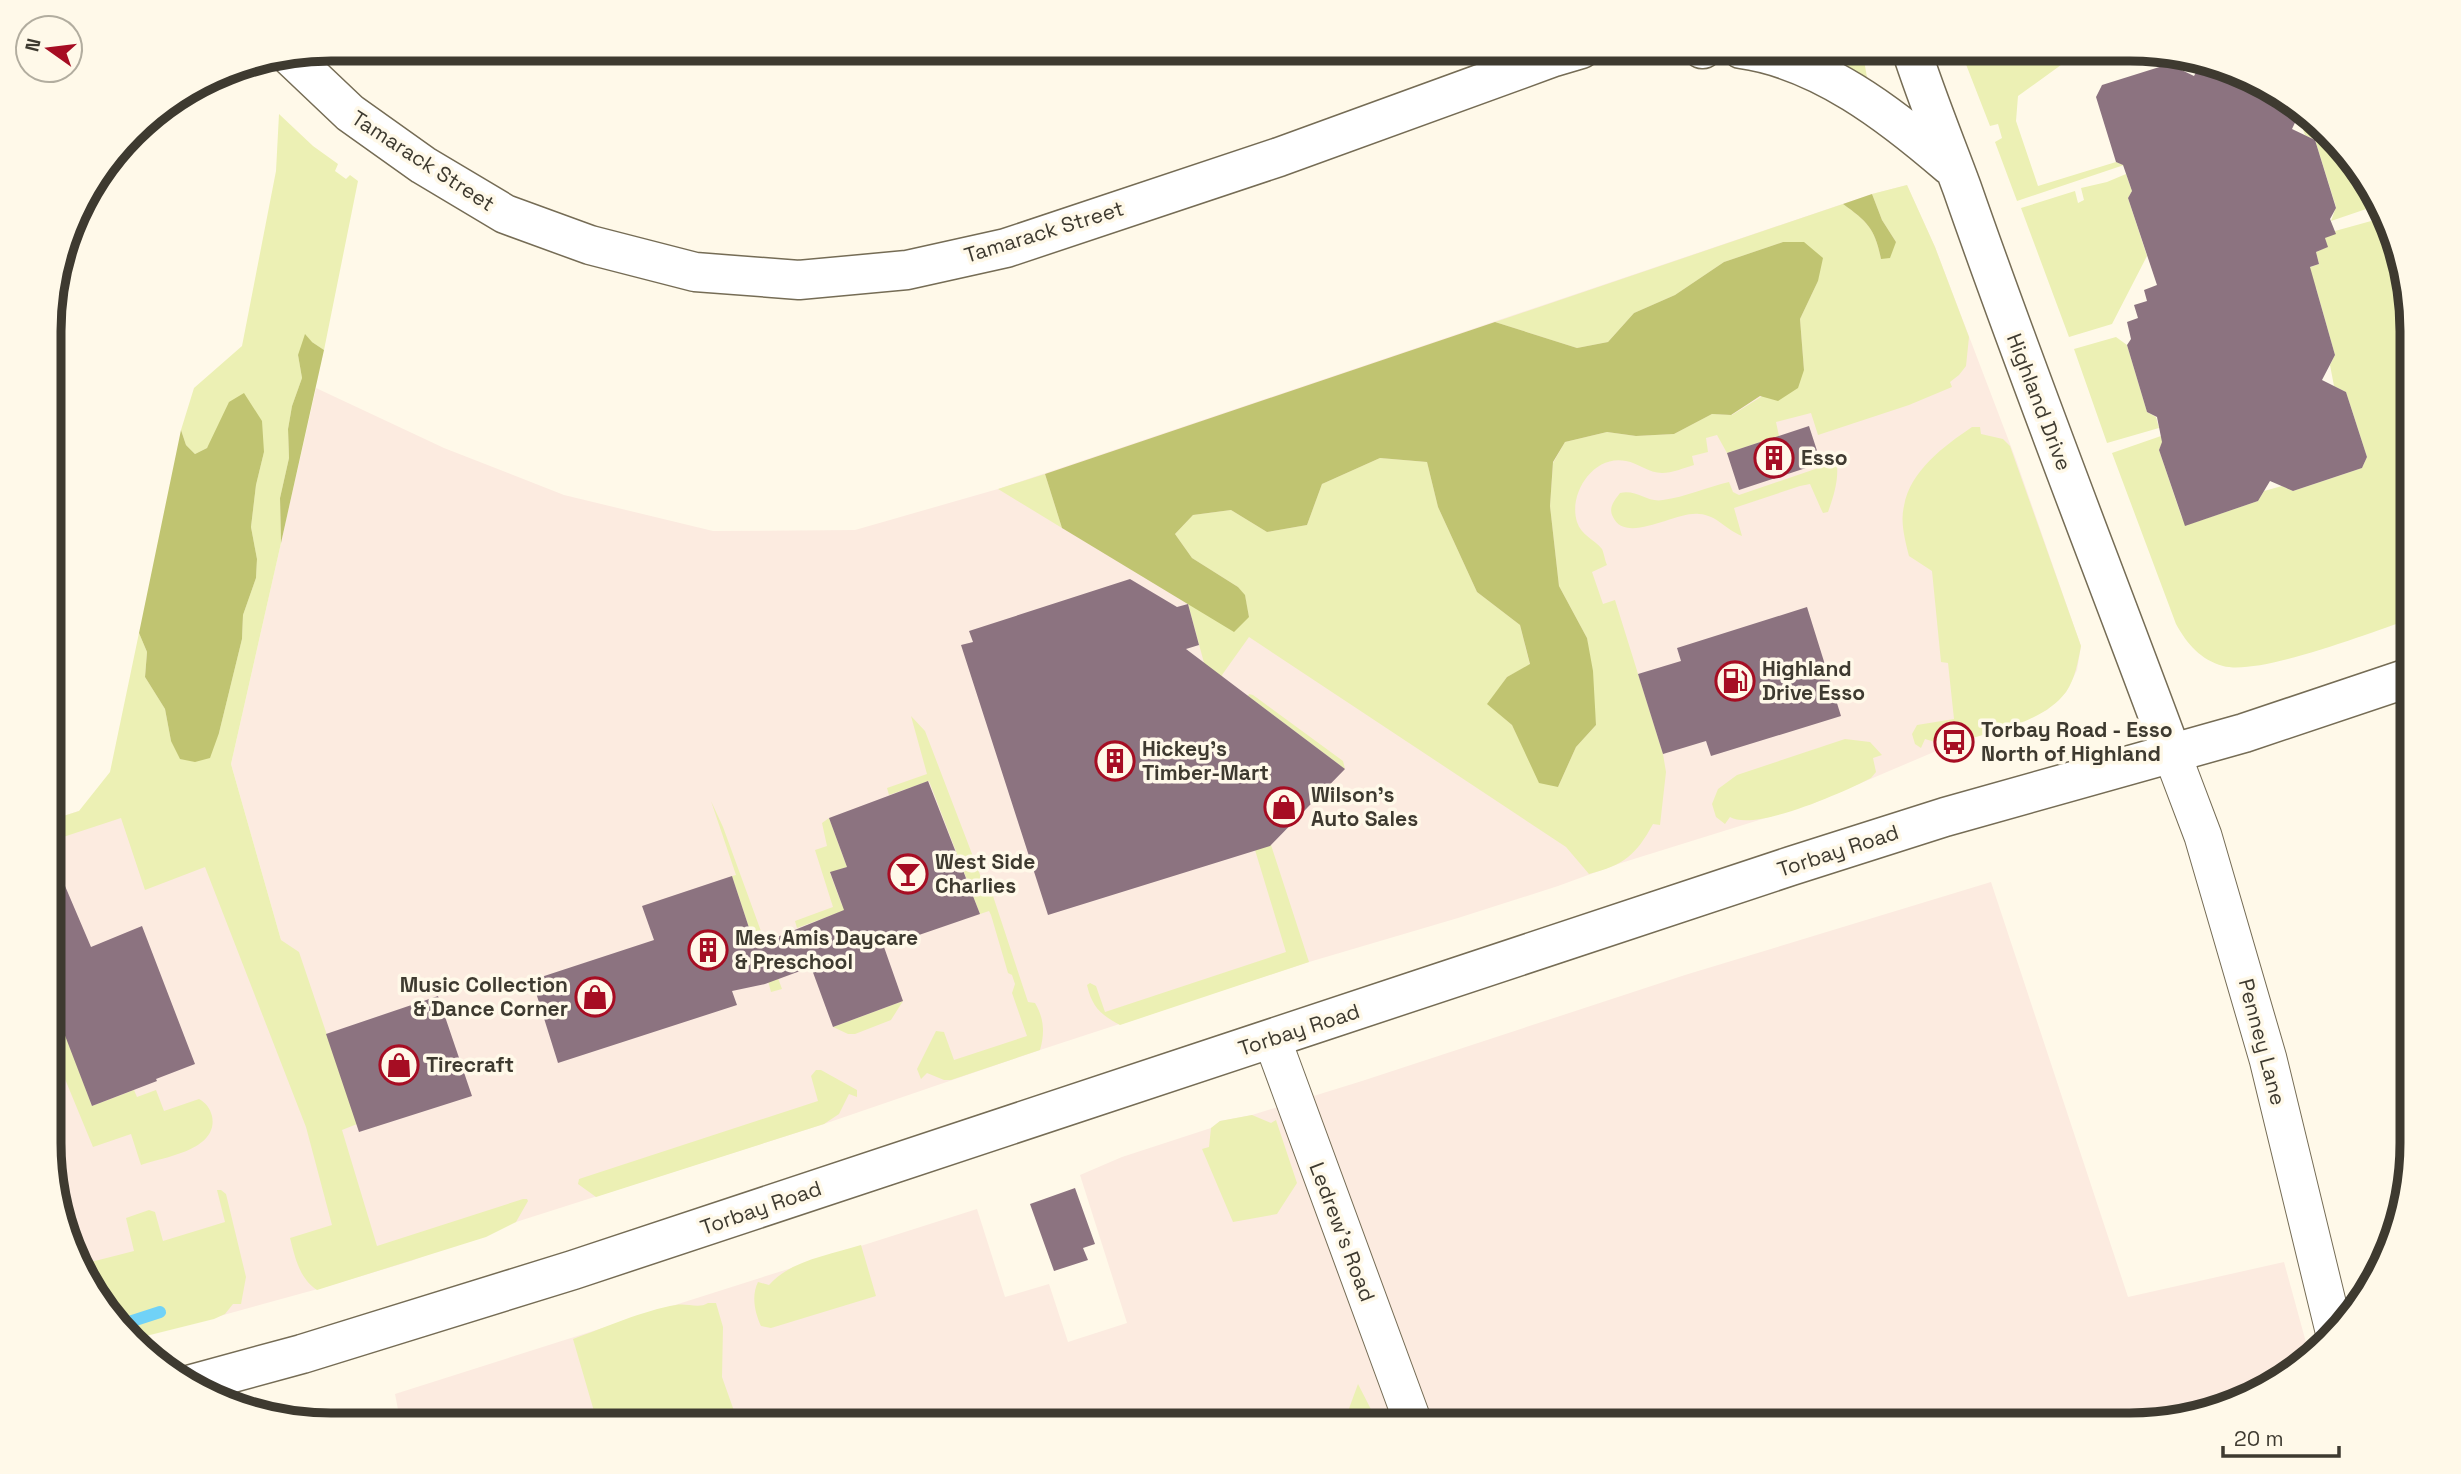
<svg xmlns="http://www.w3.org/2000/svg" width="2461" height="1474" font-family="'Space Grotesk',sans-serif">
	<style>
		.commercial { fill: #fcebe0 }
		.green { fill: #ecf0b4 }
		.forest { fill: #c0c471 }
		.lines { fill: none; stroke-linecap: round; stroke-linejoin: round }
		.stream { stroke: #70d2f7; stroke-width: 12 }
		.building { fill: #8c7380 }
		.minor-casing { stroke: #756c55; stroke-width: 39 }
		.tertiary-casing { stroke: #756c55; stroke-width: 41 }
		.primary-casing { stroke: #756c55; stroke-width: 41 }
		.minor { stroke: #fff; stroke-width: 37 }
		.tertiary { stroke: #fff; stroke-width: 38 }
		.primary { stroke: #fff; stroke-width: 38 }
		.labels { text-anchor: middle; stroke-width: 7; stroke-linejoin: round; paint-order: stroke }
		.street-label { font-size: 21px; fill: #3e3a30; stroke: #fff9e9 }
		.poi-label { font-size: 21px; font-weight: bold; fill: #3e3a30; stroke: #fff9e9; text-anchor: start }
		.rim { fill: none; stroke: #3e3a30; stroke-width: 9 }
	</style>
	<rect width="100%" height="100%" fill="#fff9e9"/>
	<path class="commercial" d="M1907,185L1935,247L2015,457L2081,646L2077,670L2066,692L2047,710L2019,723L1948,746L1814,803L1621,863L1558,886L1458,918L1309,962L1040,1050L824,1124L516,1222L411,1261L325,1287L180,1327L169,1295L96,1299L51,1179V820L122,797L195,791L281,940L231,764L316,388L444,448L564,495L713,531L855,530L998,489L1872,194Z
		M1991,882L2128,1297L2284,1262L2310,1357L2271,1387L2148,1424L401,1425L395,1394L977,1209L1005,1297L1049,1284L1068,1342L1127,1323L1080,1175L1122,1157L1211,1128L1220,1121L1252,1115L1362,1081L1685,975Z"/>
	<path class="green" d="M1807,49H1862L1868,83Z
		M1960,49H2076L2072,57L2018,96L2016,121L2038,186L2116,162L2124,165L2017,201L1995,142L2002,138L1998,124L1990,126Z
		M279,114L313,146L338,164L335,171L346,179L350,175L358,181L324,350L312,342L298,355L302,378L292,406L288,429L289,458L280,498L281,543L231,764L281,940L299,952L357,1124L342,1130L377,1246L523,1199H527L528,1201L516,1222L486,1237L317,1290C299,1278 295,1257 290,1238L332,1225L306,1127L205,867L145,890L121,818L51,841V820L79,811L110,772L139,633L147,652L145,677L165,709L171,741L219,733L242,639L243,615L256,578L257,559L251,527L256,485L264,452L217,432L207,448L195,454L186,445L181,430L194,388L242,346L276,171Z
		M2312,119C2337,137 2369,175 2378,205L2331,221L2336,207L2315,140L2305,135L2301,124Z
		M2126,174L2132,191L2128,198L2147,256L2112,324L2069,337L2021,208L2075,191L2078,203L2084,200L2081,188L2107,182Z
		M1907,185L1935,247L1969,337L1966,366L1959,375L1950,382L1952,387L1909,405L1818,435L1811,413L1776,422L1779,436L1727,453L1717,435L1706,438L1708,452L1692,456L1694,465C1684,468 1672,473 1662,473C1649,473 1638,463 1626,461C1594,454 1568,493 1577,522C1581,535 1595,540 1602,549C1604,553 1605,561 1607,565L1592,572L1603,604L1615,600L1663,754L1666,772L1660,825L1653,824C1636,855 1624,865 1589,874L1566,847L1249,637L1222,675L1271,845L1309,962L1120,1025C1101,1015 1092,1007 1087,985L1090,983L1096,986L1105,1012L1286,952L1255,850L1188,604L1249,617L1245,596L1238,587L1192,558L1175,534L1193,515L1231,510L1267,532L1307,525L1322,484L1380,458L1427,462L1438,507L1477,592L1520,625L1530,665L1507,677L1488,704L1512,725L1525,751L1558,787L1576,747L1596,725L1587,638L1559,586L1550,506L1553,463L1565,442L1607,432L1636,436L1674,434L1712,414L1732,415L1804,370L1800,319L1818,281L1783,242L1724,262L1675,295L1634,313L1608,342L1577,348L1495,322L1843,204C1868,222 1875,229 1881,259L1896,242L1882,220L1872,194Z
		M2382,218L2411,313V619C2371,632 2260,676 2223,666C2201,660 2187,644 2176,624L2112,453L2161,436L2163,441L2159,450L2182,518L2193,523L2258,501L2264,491L2282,486L2293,491L2362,468L2367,457L2346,392L2334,386L2330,365L2335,355L2316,288L2306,284L2303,270L2319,264L2316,252L2327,247L2325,238L2335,231Z
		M2116,337L2127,345L2147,412L2156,417L2159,428L2107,443L2074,349Z
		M1972,427H1980L1981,434L2003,439L2010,446L2081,646C2078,662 2075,679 2066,692C2043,723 1993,731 1959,742L1956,736L1947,740L1948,746L1925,739L1921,748L1915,744L1912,734L1917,725L1954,719L1948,663L1941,662L1932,571L1909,556C1905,540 1900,522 1904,506C1910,471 1944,446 1972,427Z
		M1833,457L1836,459C1840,476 1834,496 1828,512L1823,513L1821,509L1810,484L1800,486L1734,508L1742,536C1726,530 1717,515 1699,514C1676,511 1626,545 1613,517C1608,508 1614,501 1620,493C1637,489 1647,503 1663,500C1685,497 1708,487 1729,482L1733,492L1739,495L1827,465L1826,460Z
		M1045,474L1062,528L998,489Z
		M1249,694L1253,695L1343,761L1345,769L1248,696Z
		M911,716L925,731L987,893H992L1028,1002L1035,1003C1044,1018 1045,1033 1040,1050L951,1080H944L927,1073L921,1079L917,1069L936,1031L944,1032L954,1060L1027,1036L1012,993L1015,984L1012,975L1008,973L991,915L989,911L980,914L929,781L889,795L887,788L927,774Z
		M1845,739L1870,742L1882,755L1873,758L1876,772L1871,778C1844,792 1755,832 1730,817L1725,824L1716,817L1712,804L1718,789L1737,775Z
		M711,801L723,827L782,989L771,992L758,945L755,946L732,876L736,875Z
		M829,818L847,867L830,873L842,905L862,904L797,928L795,921L833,907L815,850L827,846L822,823Z
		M903,1001L891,1020L855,1034H848L833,1027Z
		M56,1009L92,1106L134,1090L137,1097L156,1090L164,1111L199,1099C206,1103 210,1108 212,1116C219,1150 165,1157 141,1165L131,1134L93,1147L51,1045V1011Z
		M816,1070H821L857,1090V1097L849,1094L839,1114L824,1124L596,1197L578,1184L579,1179L818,1101L811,1076Z
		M1252,1115L1271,1123L1276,1120L1297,1183L1277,1214L1233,1222L1202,1149L1209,1147L1211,1128L1220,1121Z
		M217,1190H221L226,1194L246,1277L241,1304H233L225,1314L214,1319L138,1338L96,1299L83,1264L134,1251L126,1218L149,1210L155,1212L163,1241L225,1222Z
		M861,1245L876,1296L771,1328L761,1326C755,1313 751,1296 758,1282L769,1285C791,1260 830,1255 861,1245Z
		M708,1303H716L723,1327L722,1377L739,1425H598L573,1339C604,1328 644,1310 676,1305C687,1303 699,1309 708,1303Z
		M1358,1384L1379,1425H1343Z"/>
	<path class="forest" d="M1872,194L1882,220L1896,242L1890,258L1881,259C1875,229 1868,222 1843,204Z
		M1783,242H1804L1823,258L1818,281L1800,319L1804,370L1798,388L1778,401L1760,396L1731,415L1712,414L1674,434L1636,436L1607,432L1565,442L1553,462L1550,506L1559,586L1587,638L1593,671L1596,725L1576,747L1558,787L1539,783L1512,725L1487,704L1507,677L1530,664L1520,625L1477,592L1438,507L1427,462L1380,458L1322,484L1307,525L1267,532L1231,510L1193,515L1175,534L1192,558L1238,587L1245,595L1249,617L1234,632L1062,528L1045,474L1495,322L1577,348L1608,342L1634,313L1675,295L1724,262Z
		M305,334L312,342L324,350L281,543L280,498L289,458L288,429L292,406L302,378L298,355Z
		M244,393L262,421L264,452L256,485L251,527L257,559L256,578L243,615L242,639L219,733L210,758L195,762L180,759L171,741L165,709L145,677L147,652L139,633L181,430L186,445L195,454L207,448L229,402Z"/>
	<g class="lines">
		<path class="stream" d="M123,1324L160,1312"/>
	</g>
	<path class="building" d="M2203,59L2271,87L2301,110L2292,129L2315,140L2336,208L2330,219L2336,234L2325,238L2328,247L2316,252L2319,264L2310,267L2335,355L2322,380L2346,392L2367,457L2362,468L2293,491L2270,481L2258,501L2185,526L2159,450L2162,442L2157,417L2147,412L2127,345L2131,339L2127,322L2138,318L2134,305L2147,301L2144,290L2157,285L2128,198L2132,191L2123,165L2116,162L2096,97L2102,85L2169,64L2194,76Z
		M1809,426L1821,463L1739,490L1727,453Z
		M1130,579L1177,607L1188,604L1199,645L1186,649L1345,769L1270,846L1048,915L961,645L973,642L969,631Z
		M1807,607L1841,716L1711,756L1706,741L1663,754L1638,674L1681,661L1677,648Z
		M928,781L980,914L884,947L903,1001L833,1027L811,967L765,984L732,991L737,1005L558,1063L532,980L654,940L642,906L732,876L755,946L844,910L830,872L847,867L829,818Z
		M51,853L91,947L142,926L195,1064L156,1079L157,1081L92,1106L51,999Z
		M438,996L472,1096L359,1132L326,1034Z
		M1075,1188L1095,1244L1083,1248L1088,1260L1054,1271L1030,1204Z"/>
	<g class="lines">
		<g class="minor-casing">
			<path id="minor" d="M2172,754L2203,836L2268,1059L2335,1335
				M1272,1039L1414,1425"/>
		</g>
		<g class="tertiary-casing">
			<path id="tertiary" d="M1702,49H1703
				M1741,49C1820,60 1891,115 1950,166
				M1911,49C1926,96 1945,142 1962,188C2028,378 2102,565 2172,754
				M291,57L350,113L423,165L505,214L590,245L695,272L799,280L907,270L1006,248L1279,157L1554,57L1581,49"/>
		</g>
		<g class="primary-casing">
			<path id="primary" d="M188,1385L302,1354L573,1270L1791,866L1945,817L2244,733L2411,677"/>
		</g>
		<use href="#minor" class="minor"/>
		<use href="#tertiary" class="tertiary"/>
		<use href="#primary" class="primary"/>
	</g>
	<defs>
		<g id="building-ring" transform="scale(2.0125)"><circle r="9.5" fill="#fff9e9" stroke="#a60d23" stroke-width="1.5"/><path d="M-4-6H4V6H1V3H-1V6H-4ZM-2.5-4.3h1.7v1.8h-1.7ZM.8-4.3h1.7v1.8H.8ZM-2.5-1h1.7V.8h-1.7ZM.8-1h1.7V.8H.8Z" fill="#a60d23"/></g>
		<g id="fuel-ring" transform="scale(2.0125)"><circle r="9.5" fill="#fff9e9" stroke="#a60d23" stroke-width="1.5"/><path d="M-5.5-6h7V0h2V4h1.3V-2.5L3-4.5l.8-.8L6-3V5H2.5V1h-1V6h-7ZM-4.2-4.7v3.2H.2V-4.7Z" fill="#a60d23"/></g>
		<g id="bus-ring" transform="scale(2.0125)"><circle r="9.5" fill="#fff9e9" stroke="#a60d23" stroke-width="1.5"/><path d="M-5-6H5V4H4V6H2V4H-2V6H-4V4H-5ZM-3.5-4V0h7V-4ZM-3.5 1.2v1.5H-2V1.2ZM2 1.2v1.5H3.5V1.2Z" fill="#a60d23"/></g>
		<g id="shop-ring" transform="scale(2.0125)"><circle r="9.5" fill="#fff9e9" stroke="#a60d23" stroke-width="1.5"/><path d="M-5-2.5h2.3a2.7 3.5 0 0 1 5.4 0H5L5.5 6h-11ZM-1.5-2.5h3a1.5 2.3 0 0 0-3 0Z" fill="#a60d23"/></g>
		<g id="bar-ring" transform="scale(2.0125)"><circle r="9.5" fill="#fff9e9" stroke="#a60d23" stroke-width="1.5"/><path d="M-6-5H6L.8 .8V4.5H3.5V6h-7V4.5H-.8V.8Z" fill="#a60d23"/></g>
	</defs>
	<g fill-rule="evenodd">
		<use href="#building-ring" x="1774" y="458"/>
		<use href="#fuel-ring" x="1735" y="681"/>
		<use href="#bus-ring" x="1954" y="742"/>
		<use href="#building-ring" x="1115" y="761"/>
		<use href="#shop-ring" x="1284" y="807"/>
		<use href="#bar-ring" x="908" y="874"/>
		<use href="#building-ring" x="708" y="950"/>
		<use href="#shop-ring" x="595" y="997"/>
		<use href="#shop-ring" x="399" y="1065"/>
	</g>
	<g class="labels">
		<g class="street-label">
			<text transform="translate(423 161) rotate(33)" y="7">Tamarack Street</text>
			<text transform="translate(1044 232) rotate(-17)" y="7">Tamarack Street</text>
			<text transform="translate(2039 402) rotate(69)" y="7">Highland Drive</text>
			<text transform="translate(1838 851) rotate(-18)" y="7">Torbay Road</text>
			<text transform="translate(1299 1030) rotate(-18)" y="7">Torbay Road</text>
			<text transform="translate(2262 1042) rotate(75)" y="7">Penney Lane</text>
			<text transform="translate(761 1208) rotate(-19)" y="7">Torbay Road</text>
			<text transform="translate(1342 1232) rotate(69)" y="7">Ledrew's Road</text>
		</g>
		<g class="poi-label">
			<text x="1801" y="465">Esso</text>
			<text x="1762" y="676">Highland<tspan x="1762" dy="24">Drive Esso</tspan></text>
			<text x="1981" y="737">Torbay Road - Esso<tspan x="1981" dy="24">North of Highland</tspan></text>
			<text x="1142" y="756">Hickey's<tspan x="1142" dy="24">Timber-Mart</tspan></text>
			<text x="1311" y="802">Wilson's<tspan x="1311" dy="24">Auto Sales</tspan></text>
			<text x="935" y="869">West Side<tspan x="935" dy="24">Charlies</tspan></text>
			<text x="735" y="945">Mes Amis Daycare<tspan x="735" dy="24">&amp; Preschool</tspan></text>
			<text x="568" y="992" text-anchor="end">Music Collection<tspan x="568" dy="24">&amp; Dance Corner</tspan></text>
			<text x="426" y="1072">Tirecraft</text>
		</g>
	</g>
	<path d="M0 0H2461V1474H0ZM331 61H2130A270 270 0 0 1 2400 331V1143A270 270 0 0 1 2130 1413H331A270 270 0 0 1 61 1143V331A270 270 0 0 1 331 61Z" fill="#fff9e9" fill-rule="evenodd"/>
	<path class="rim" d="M331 61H2130A270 270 0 0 1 2400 331V1143A270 270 0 0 1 2130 1413H331A270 270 0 0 1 61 1143V331A270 270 0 0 1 331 61Z"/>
	<g transform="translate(49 49) rotate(284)"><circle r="33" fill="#fff9e9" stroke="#b2ad9f" stroke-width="2"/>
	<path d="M0-5L12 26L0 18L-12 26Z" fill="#a60d23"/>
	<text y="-10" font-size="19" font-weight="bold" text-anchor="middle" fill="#3e3a30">N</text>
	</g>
	<path d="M2223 1446v10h116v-10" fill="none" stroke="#3e3a30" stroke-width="3.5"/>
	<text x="2234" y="1446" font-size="21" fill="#3e3a30" stroke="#fff9e9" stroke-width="5" paint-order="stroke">20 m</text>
</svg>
